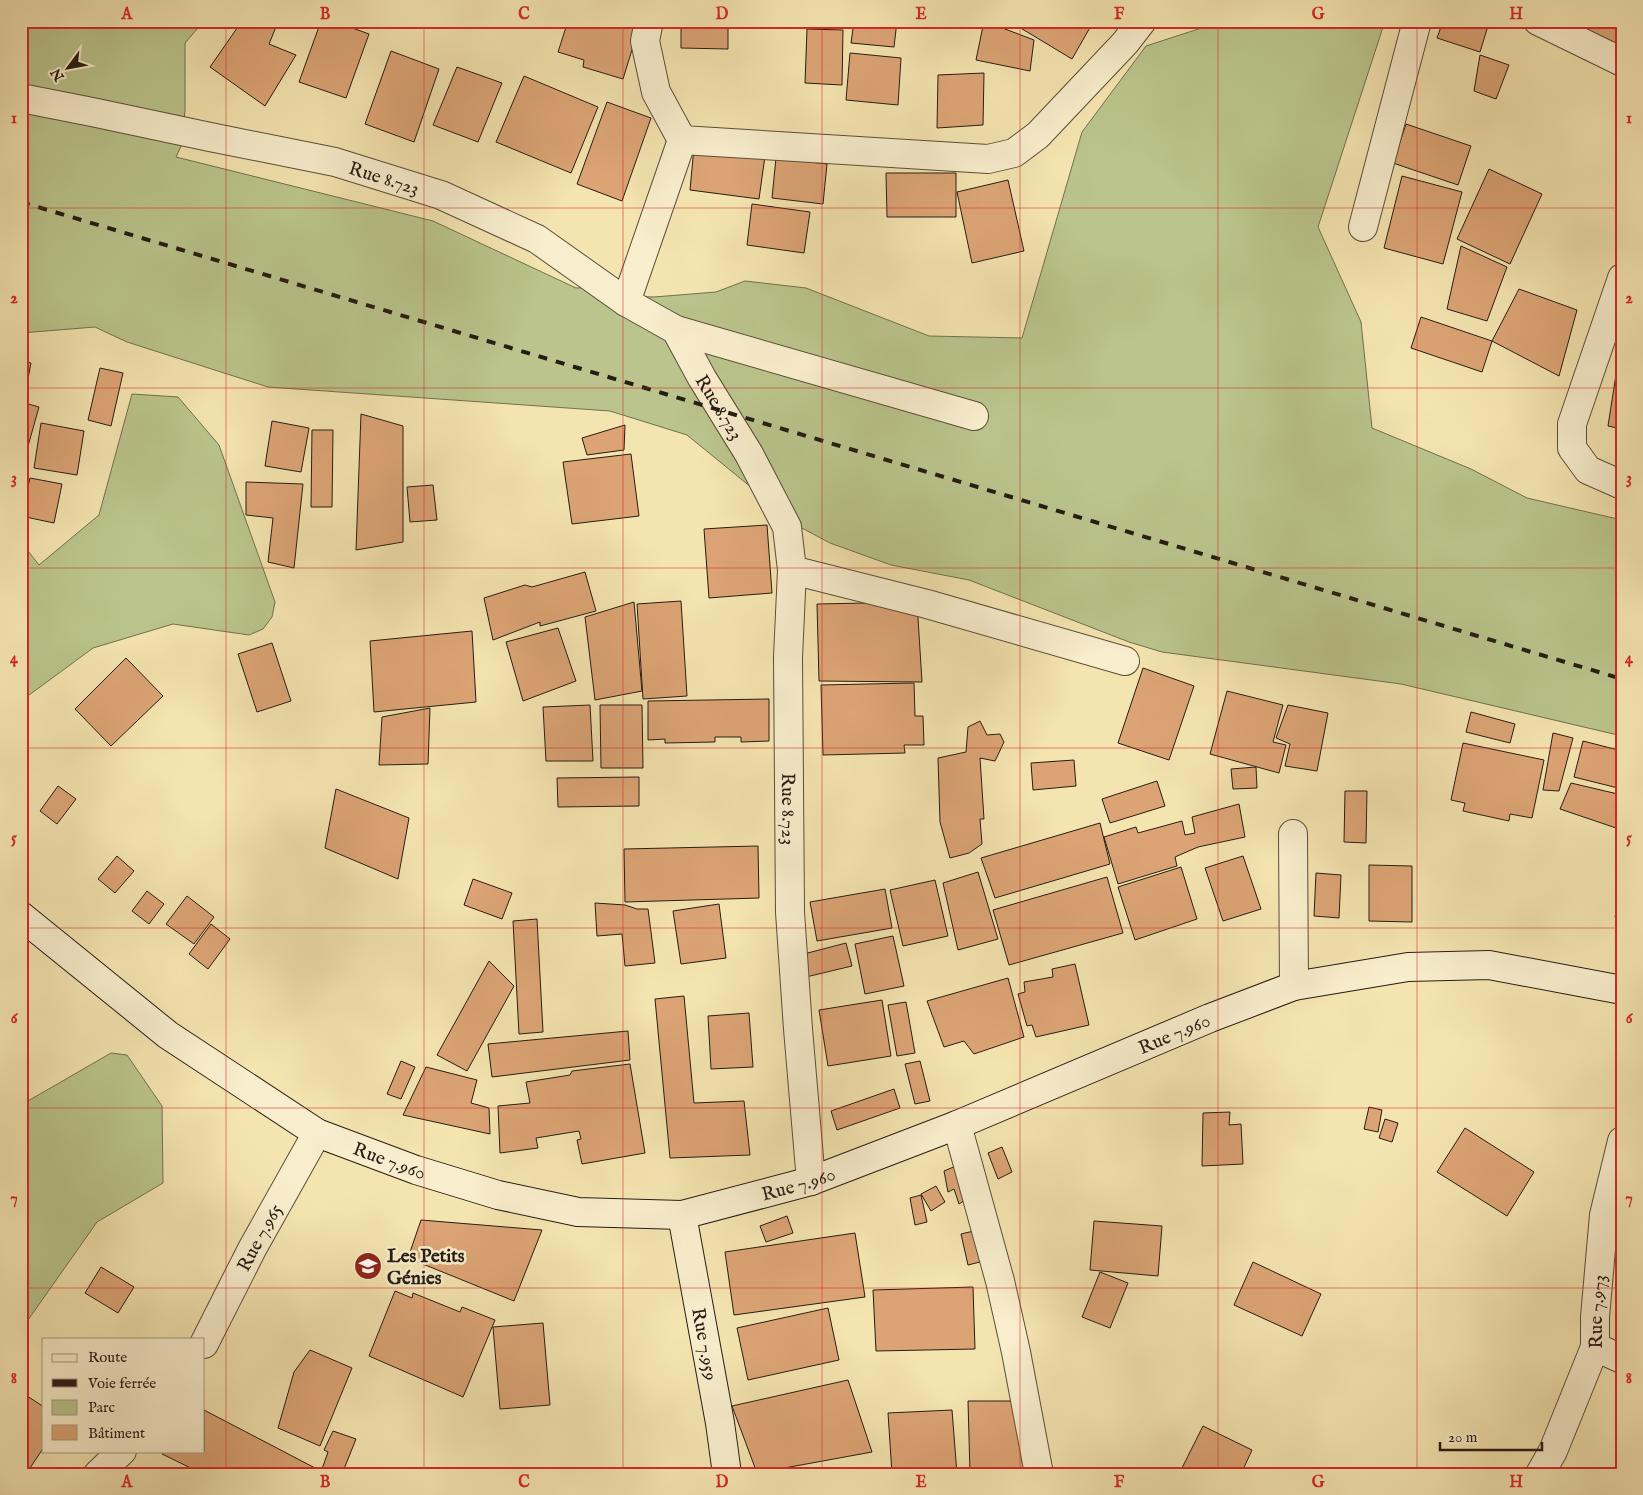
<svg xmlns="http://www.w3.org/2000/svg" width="1643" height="1495" font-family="'IM FELL English',serif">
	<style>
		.green { fill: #bac48c; stroke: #707050 }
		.building { fill: #dca475; stroke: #261c13 }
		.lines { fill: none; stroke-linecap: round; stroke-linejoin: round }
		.street-casing { stroke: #5a4e3a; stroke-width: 30 }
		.secondary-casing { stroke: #261c13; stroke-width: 30 }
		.street { stroke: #f8edcc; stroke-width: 28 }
		.secondary { stroke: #f8edcc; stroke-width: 28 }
		.rail { stroke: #261c13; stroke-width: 4; stroke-dasharray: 9 9; stroke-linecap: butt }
		.grid { fill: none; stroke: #d62828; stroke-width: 1; stroke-opacity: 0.55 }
		.labels { text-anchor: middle; stroke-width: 5; stroke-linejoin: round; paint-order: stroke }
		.street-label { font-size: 19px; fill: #261c13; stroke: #f8edcc }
		.poi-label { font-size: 19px; font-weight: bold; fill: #261c13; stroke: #f8edcc; text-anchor: start }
		.neatline { fill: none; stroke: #d62828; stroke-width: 2 }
		.grid-label { font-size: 16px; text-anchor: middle; font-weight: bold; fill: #d62828 }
	</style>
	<rect width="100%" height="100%" fill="#f4e4b0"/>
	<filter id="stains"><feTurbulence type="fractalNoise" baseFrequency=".004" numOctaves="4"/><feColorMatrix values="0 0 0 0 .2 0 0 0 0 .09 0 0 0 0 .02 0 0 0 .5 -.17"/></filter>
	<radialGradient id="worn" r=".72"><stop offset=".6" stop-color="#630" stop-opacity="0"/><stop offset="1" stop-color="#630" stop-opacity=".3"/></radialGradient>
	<path class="green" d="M21,21H204L185,43V110L182,144L176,157L433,221L576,288L607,287L624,296L654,297L716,292L745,281L806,288L929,336L1022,338L1082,132L1146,46L1223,21H1385L1318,227L1361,322L1372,428L1471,469L1527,498L1622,520V736L1401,684L1162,652L1129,642L969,580L891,565L830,543L800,527L687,435L610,411L268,387L127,342L95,327L21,333Z
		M132,394L178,397L219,445L275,602L272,617L263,629L249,635L173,624L93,648L21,701V542L39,565L99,515Z
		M111,1053L127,1055L162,1106L163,1183L97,1222L21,1330V1105Z"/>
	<path class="building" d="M242,21H267L276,27L269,44L296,55L265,106L210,67Z
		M321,21H333L369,34L346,98L299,82Z
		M568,21H619L639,27L623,79L583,67L584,60L558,52Z
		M681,21H728V49L681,48Z
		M854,21H897L894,47L851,43Z
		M984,21L1034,40L1030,71L976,60Z
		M1009,21H1088L1092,24L1072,59Z
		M1443,21H1459L1487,29L1480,52L1437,38Z
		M1557,21H1622V49Z
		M807,29L843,30L842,85L805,83Z
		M391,51L439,69L414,142L365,124Z
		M850,53L901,58L898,105L846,100Z
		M1480,55L1509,65L1496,99L1474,91Z
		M457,67L502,83L478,142L433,125Z
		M984,73L983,125L937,128L938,75Z
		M524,76L598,107L571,173L496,142Z
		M607,102L651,118L622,201L577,184Z
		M1406,124L1471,146L1458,185L1393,163Z
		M694,147L765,156L759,199L690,190Z
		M776,158L827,164L823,204L772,198Z
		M1489,169L1542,194L1510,264L1457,239Z
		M886,173H956V217H887Z
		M1402,176L1462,192L1443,264L1384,248Z
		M1008,180L1024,251L972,263L957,192Z
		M752,204L810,212L804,253L747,245Z
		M1461,246L1507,267L1487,321L1447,309Z
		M1519,289L1577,310L1559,376L1492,341Z
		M1421,317L1492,341L1482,372L1411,348Z
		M1620,349L1622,350V429L1608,426Z
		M21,361L31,363L24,400H21Z
		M100,368L123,373L111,426L88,420Z
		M21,402L39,407L21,471Z
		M361,414L403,426V542L356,550Z
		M272,421L309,428L301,472L265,466Z
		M41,423L84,431L77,475L34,468Z
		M625,425L624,450L587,455L582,438Z
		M312,430H333L332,507H311Z
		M631,454L639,516L572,524L563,462Z
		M30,478L62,484L54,523L21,516Z
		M246,482L303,484L294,568L268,562L273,518L246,515Z
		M433,485L437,520L410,522L407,487Z
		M767,525L772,593L709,598L704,529Z
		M585,572L596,611L540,626V622L493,640L484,598L525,585L532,587Z
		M681,601L687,696L643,699L637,604Z
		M634,602L642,691L595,700L585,617Z
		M917,602L922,682L819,681L817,604Z
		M558,628L576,681L523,701L506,642Z
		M472,631L476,702L374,712L370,641Z
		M272,643L291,701L257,712L238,654Z
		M126,658L163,696L111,746L75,709Z
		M1143,668L1194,686L1169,760L1118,743Z
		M914,683L915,716H923L924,745H904L905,753L823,755L821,685Z
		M1227,691L1283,705L1273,742L1286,745L1279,773L1210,754Z
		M769,699V741L741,742V737H715V742L665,743V739L648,740V701Z
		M590,705L593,761H546L543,707Z
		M600,705H642L643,768H601Z
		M1288,705L1328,713L1317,771L1285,766L1290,744L1276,738Z
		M430,708L428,764L379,765L382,717Z
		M1471,712L1515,724L1510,743L1466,732Z
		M980,721L987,735L1000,734L1004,742L995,761L980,758L984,819H980L982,844L969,853L950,858L940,822L938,758L966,752L968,727Z
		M1553,733L1573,738L1559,791L1543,790Z
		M1583,741L1622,751V789L1574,777Z
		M1463,743L1544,760L1532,818L1510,814L1509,821L1463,811L1465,803L1451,800Z
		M1074,760L1076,786L1033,790L1031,763Z
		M1256,767L1257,788L1233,789L1231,769Z
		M639,777V806L558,807L557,778Z
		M1157,781L1165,806L1110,823L1102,799Z
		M1571,783L1622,795V830L1560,809Z
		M58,786L76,799L57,824L40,811Z
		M336,789L409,818L398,879L325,848Z
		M1345,791H1367L1366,843L1344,842Z
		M1239,804L1245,837L1198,847L1175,857L1177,866L1118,884L1104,837L1136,827L1138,833L1182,821L1185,835L1195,833L1192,817Z
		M1100,823L1110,864L995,898L981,858Z
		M758,846L759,898L625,902L624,849Z
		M117,856L134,871L115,893L98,879Z
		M1243,856L1261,909L1223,921L1205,868Z
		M1369,865L1412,866V922L1369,921Z
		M1181,867L1197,919L1135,940L1118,887Z
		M978,872L998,939L958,950L943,883Z
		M1316,873L1341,875L1339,918L1314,916Z
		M1107,877L1123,933L1009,965L993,910Z
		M473,879L512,893L502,919L464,905Z
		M935,880L948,936L903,946L890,890Z
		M885,889L892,928L817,941L810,902Z
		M147,891L164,904L149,924L132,911Z
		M1620,895H1622V919L1615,917Z
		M187,896L214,917L194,944L166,924Z
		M595,903L625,905L637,909H648L655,963L625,966L622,934L597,936Z
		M719,904L726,958L681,964L673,911Z
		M537,919L543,1032L519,1034L513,921Z
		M211,924L230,939L208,969L189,954Z
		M893,936L904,986L865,994L855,944Z
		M846,943L852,966L806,977L800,955Z
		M489,961L514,986L467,1071L437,1055Z
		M1075,964L1089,1025L1036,1037L1032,1025L1027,1026L1018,994L1025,992L1024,982L1053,977L1052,969Z
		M1008,978L1024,1037L974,1054L964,1041L944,1047L927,1001Z
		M684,996L694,1103L744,1101L750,1155L670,1158L655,999Z
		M882,1000L891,1056L828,1066L819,1010Z
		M906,1002L915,1053L897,1056L888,1005Z
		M749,1013L753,1067L711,1069L708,1016Z
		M628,1031L630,1060L492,1077L488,1044Z
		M401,1061L415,1067L401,1099L387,1094Z
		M920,1061L930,1101L915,1104L905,1064Z
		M630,1064L645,1153L582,1164L577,1140L581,1139L579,1131L536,1138L538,1148L500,1153L498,1106L530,1103L526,1082L570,1075L572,1071Z
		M426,1067L477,1080L471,1103L489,1108L490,1134L403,1115Z
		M894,1089L900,1108L837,1130L831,1111Z
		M1369,1107L1382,1110L1378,1132L1364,1129Z
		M1230,1112L1229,1125L1241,1124L1243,1164L1202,1166L1203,1113Z
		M1385,1119L1398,1123L1392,1142L1379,1138Z
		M1465,1128L1534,1172L1507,1216L1437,1172Z
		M1002,1147L1012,1172L998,1179L988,1153Z
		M963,1163L974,1194L959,1204L954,1189L948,1192L944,1171Z
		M936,1186L945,1202L931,1211L921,1194Z
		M921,1195L927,1222L915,1225L910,1198Z
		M787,1216L793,1233L766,1242L760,1226Z
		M421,1220L542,1230L514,1301L408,1258Z
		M1094,1221L1162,1226L1158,1276L1090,1270Z
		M978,1230L984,1261L968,1265L961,1234Z
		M855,1233L865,1297L734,1315L725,1252Z
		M1253,1262L1321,1294L1302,1336L1234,1305Z
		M101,1267L134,1287L118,1313L85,1293Z
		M1100,1272L1128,1283L1110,1328L1082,1317Z
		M973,1287L975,1349L876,1351L873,1290Z
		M395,1291L412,1298L413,1293L460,1312L462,1307L495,1320L463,1397L369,1356Z
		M828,1308L839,1360L748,1380L737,1328Z
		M543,1323L550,1405L500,1409L493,1327Z
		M310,1350L352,1368L320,1446L278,1428L294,1372Z
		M848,1380L872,1452L757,1473L732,1406Z
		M21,1392L44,1407V1447L26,1474H21Z
		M968,1401H1022L1024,1474H970Z
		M204,1410L317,1469L315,1474H203L162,1454L164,1451H204Z
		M952,1410L957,1474H892L888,1413Z
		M1203,1426L1252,1450L1241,1474H1179Z
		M333,1431L356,1439L342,1474H334L322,1469L328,1452L324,1450Z"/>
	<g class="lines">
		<g class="street-casing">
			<g id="street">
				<path d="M649,21L645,41L656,92L682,140L988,159L1014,153L1038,135L1125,43L1142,21"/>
				<path d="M1538,21L1622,62"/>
				<path id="s1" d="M21,98L92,112L210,137L335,162L441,195L537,239L626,302L676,330L702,378L749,454L787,527L792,570L788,657L790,912L798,1029L811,1181"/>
				<path d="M1363,227L1417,21"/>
				<path d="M1622,278L1572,424V448L1588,470L1622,485"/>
				<path d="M626,302L682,140"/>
				<path d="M676,330L974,416"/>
				<path d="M792,570L927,604L1125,661"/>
				<path d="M1293,834L1294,986"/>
				<path d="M957,1125L1000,1281L1016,1352L1039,1474"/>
				<path id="s2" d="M204,1344L252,1249L317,1133"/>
				<path d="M1595,1347L1622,1359"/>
				<path d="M98,1474L122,1451"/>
				<path id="s3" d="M1540,1474L1553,1451L1595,1347V1317L1604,1215L1622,1141"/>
			</g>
		</g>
		<g class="secondary-casing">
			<g id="secondary">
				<path id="s4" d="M21,916L168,1035L317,1133L416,1170L498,1195L578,1212L682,1215L811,1181L957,1125L1210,1018L1294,986L1408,967L1489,965L1622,990"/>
				<path id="s5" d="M682,1215L720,1423L727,1474"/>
			</g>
		</g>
		<use href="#street" class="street"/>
		<use href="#secondary" class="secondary"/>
		<path class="rail" d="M21,202L1622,679"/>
	</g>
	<path class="grid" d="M226,21V1474M424,21V1474M623,21V1474M822,21V1474M1020,21V1474M1218,21V1474M1417,21V1474M21,208H1622M21,388H1622M21,568H1622M21,748H1622M21,928H1622M21,1108H1622M21,1288H1622"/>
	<defs>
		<g id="school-disc" transform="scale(1.4375)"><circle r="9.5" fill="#8f2418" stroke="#f8edcc"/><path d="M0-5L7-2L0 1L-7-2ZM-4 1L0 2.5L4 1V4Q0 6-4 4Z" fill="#fff"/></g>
	</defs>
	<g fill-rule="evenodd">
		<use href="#school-disc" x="368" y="1266"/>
	</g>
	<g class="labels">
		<g class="street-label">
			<text dy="7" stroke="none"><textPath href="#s1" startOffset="372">Rue 8.723</textPath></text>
			<text dy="7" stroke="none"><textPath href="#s1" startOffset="792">Rue 8.723</textPath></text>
			<text dy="7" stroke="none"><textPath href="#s1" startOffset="1212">Rue 8.723</textPath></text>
			<text dy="7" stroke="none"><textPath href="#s4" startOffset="1270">Rue 7.960</textPath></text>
			<text dy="7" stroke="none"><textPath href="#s4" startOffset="445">Rue 7.960</textPath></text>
			<text dy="7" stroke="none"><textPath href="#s4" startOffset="865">Rue 7.960</textPath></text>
			<text dy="7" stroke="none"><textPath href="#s2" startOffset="120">Rue 7.965</textPath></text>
			<text dy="7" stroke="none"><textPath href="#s3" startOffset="174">Rue 7.973</textPath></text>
			<text dy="7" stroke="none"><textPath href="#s5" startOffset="131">Rue 7.959</textPath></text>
		</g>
		<g class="poi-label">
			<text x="387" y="1262">Les Petits<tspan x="387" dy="22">Génies</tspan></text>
		</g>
	</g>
	<rect width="1643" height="1495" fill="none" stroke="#f4e4b0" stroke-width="55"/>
	<rect x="42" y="1338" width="162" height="115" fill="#f8edcc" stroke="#a49982"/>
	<rect x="52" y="1354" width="25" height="8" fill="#f8edcc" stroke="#a49982"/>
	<text x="88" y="1362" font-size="15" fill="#261c13">Route</text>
	<rect x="52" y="1379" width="25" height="8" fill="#261c13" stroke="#a49982"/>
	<text x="88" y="1388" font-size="15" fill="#261c13">Voie ferrée</text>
	<rect x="52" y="1400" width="25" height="15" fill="#bac48c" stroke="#a49982"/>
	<text x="88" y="1412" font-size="15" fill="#261c13">Parc</text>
	<rect x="52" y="1425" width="25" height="15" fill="#dca475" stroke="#a49982"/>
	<text x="88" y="1438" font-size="15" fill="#261c13">Bâtiment</text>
	<g transform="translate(68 68) rotate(238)" stroke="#f8edcc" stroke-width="4" paint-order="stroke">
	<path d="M0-4L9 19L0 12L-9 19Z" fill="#261c13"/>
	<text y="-8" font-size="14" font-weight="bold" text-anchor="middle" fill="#261c13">N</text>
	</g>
	<path d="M1440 1442v8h102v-8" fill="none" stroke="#261c13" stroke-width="2.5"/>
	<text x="1448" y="1442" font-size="15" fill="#261c13" stroke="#f8edcc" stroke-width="4" paint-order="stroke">20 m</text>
	<rect x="28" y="28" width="1588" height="1440" class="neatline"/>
	<g class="grid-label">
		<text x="127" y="19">A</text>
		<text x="325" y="19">B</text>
		<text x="524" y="19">C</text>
		<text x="722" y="19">D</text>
		<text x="921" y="19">E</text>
		<text x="1119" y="19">F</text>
		<text x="1318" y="19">G</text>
		<text x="1516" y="19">H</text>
		<text x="14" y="123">1</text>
		<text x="1629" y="123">1</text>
		<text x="14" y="303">2</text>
		<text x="1629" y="303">2</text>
		<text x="14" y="483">3</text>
		<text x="1629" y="483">3</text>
		<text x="14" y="663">4</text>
		<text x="1629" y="663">4</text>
		<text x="14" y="843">5</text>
		<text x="1629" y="843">5</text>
		<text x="14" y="1023">6</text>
		<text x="1629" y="1023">6</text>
		<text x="14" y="1203">7</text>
		<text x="1629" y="1203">7</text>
		<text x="14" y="1383">8</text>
		<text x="1629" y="1383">8</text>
		<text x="127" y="1487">A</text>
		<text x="325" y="1487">B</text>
		<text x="524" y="1487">C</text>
		<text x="722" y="1487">D</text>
		<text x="921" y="1487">E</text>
		<text x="1119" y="1487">F</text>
		<text x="1318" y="1487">G</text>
		<text x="1516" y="1487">H</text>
	</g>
	<rect width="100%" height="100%" filter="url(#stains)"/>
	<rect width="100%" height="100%" fill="url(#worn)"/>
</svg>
